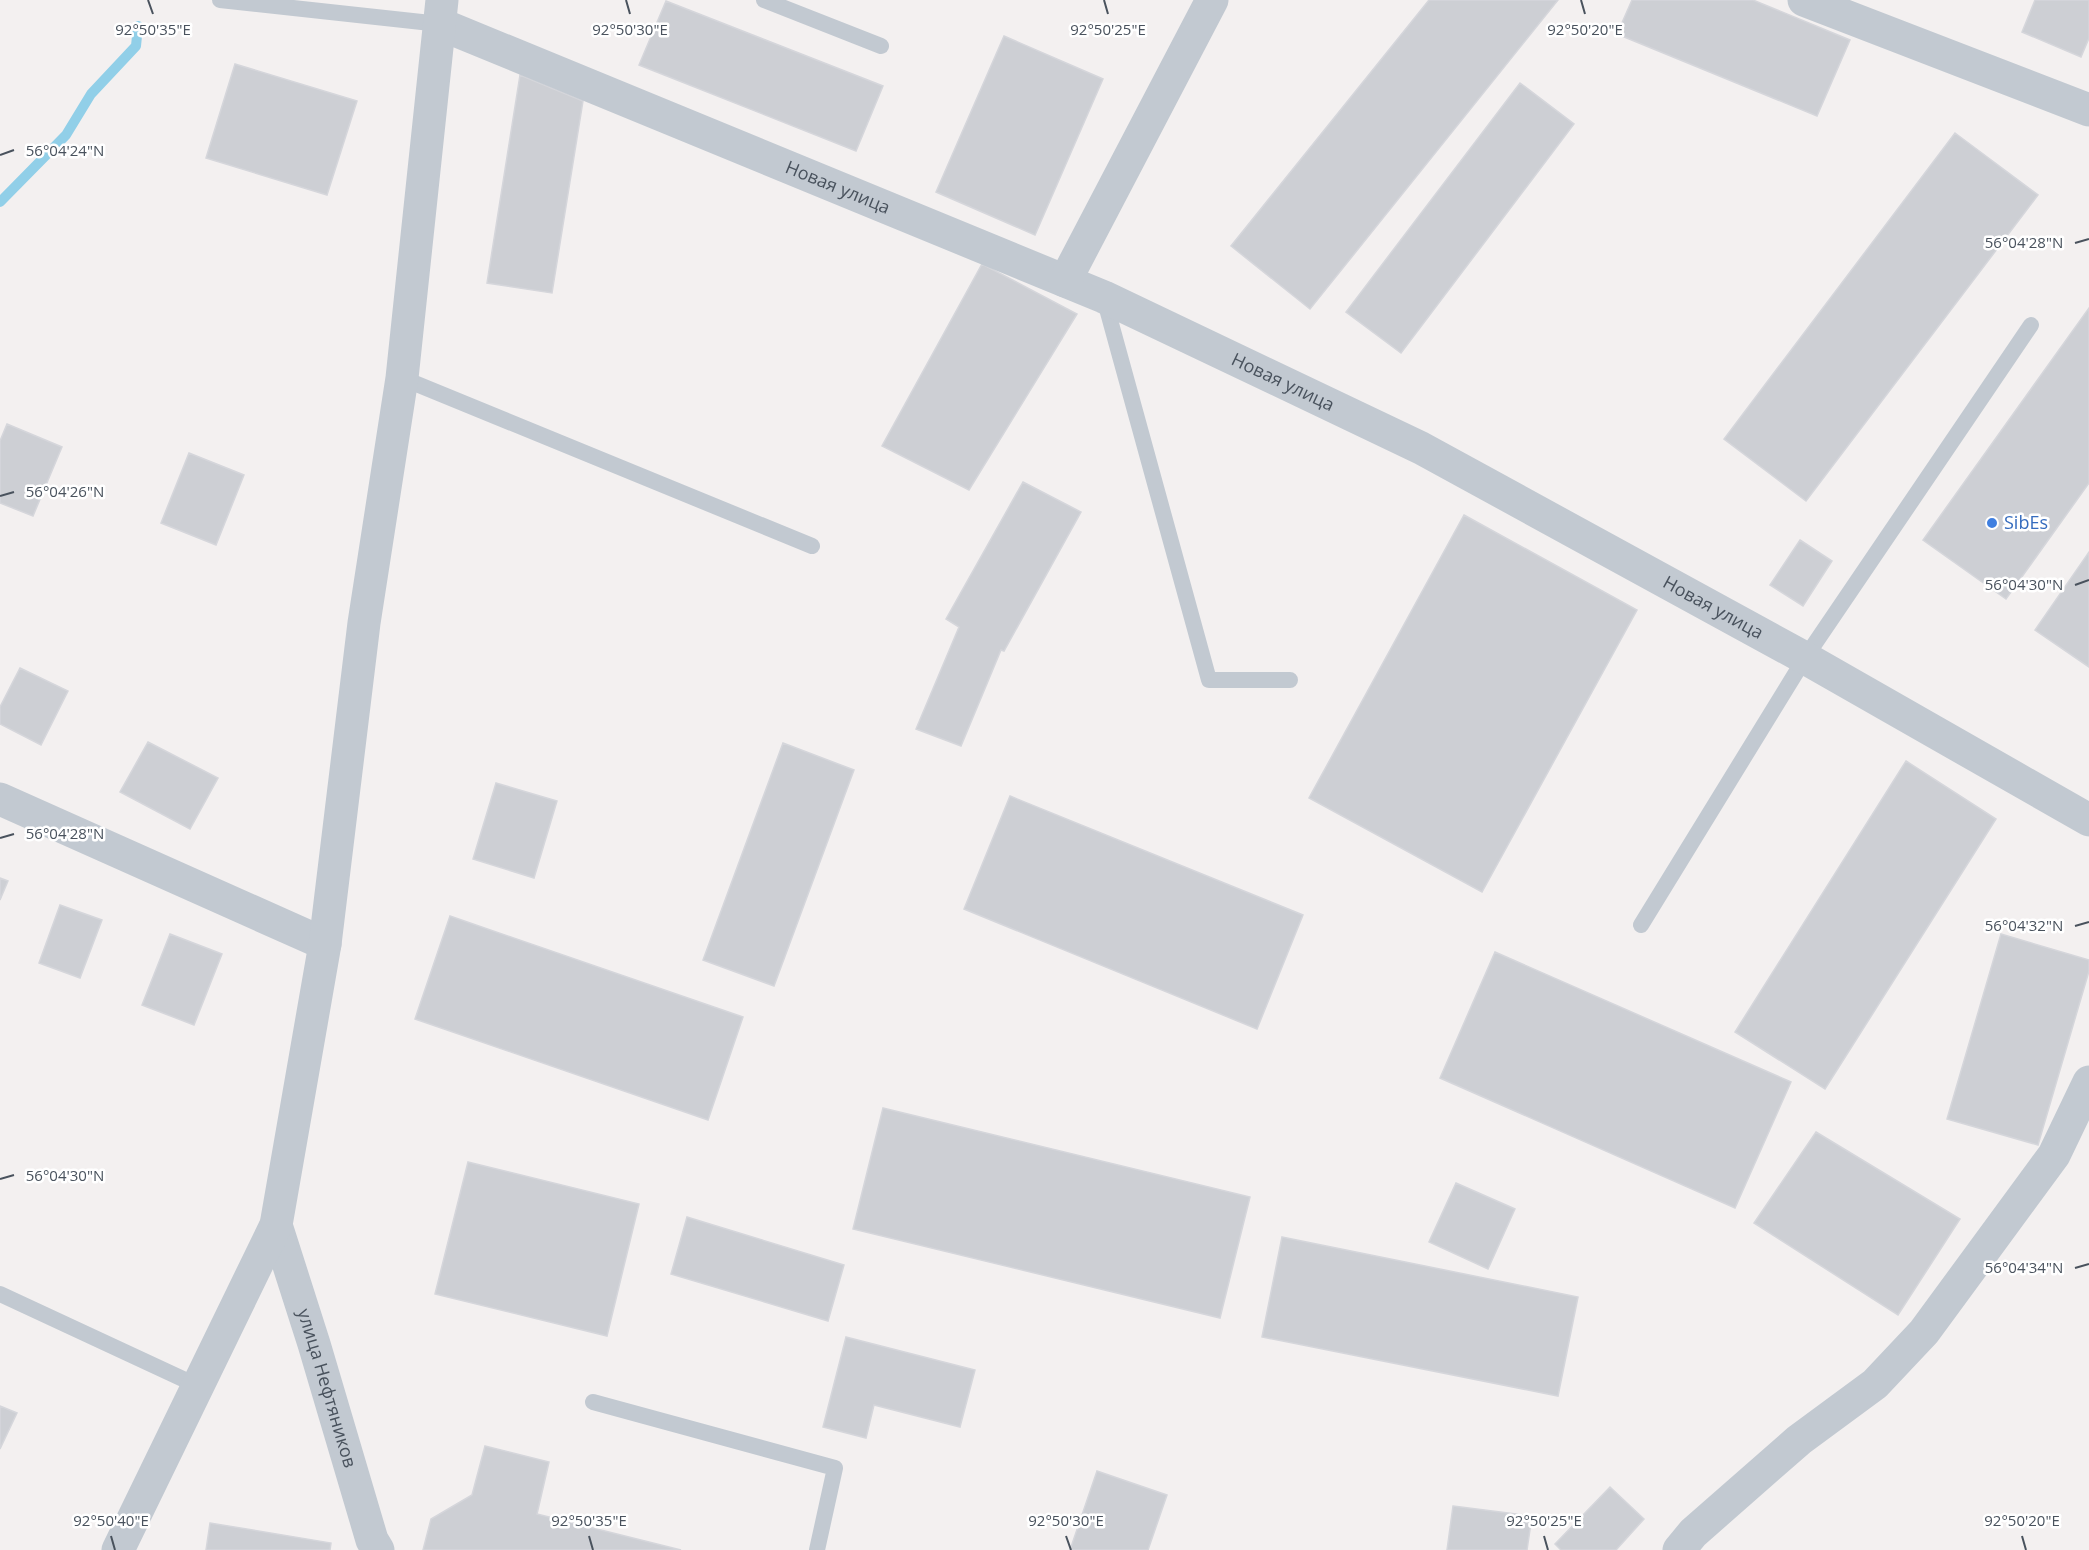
<svg xmlns="http://www.w3.org/2000/svg" width="2089" height="1550" font-family="'Open Sans',sans-serif">
	<style>
		.lines { fill: none; stroke-linecap: round; stroke-linejoin: round }
		.stream { stroke: #91cfe8; stroke-width: 10 }
		.building { fill: #cdcfd4; stroke: #d5d6db; stroke-width: 1.5 }
		.service { stroke: #c2c9d1; stroke-width: 16 }
		.minor { stroke: #c2c9d1; stroke-width: 33 }
		.ticks { fill: none; stroke: #49525d; stroke-width: 2 }
		.shop-dot { fill: #3f7fe0; stroke: #fff; stroke-width: 2 }
		.labels { text-anchor: middle; stroke-width: 5; stroke-linejoin: round; paint-order: stroke }
		.street-label { font-size: 18px; fill: #49525d; stroke: #fff }
		.shop-label { font-size: 18px; fill: #366cbe; stroke: #fff; text-anchor: start }
		.ticks-label { font-size: 15px; text-anchor: middle; fill: #49525d; stroke: #fff; stroke-width: 5; stroke-linejoin: round; paint-order: stroke }
	</style>
	<rect width="100%" height="100%" fill="#f3f0f0"/>
	<g class="lines">
		<path class="stream" d="M0,202L66,135L91,94L136,46L138,26"/>
	</g>
	<path class="building" d="M1429,0H1558L1310,309L1231,246Z
		M1632,0H1753L1850,40L1817,116L1617,34Z
		M2035,0H2089V38L2081,57L2022,32Z
		M666,1L883,86L856,151L639,65Z
		M1004,36L1103,79L1035,235L936,192Z
		M235,64L357,101L327,195L206,158Z
		M520,75L583,101L552,293L487,283Z
		M1520,83L1574,124L1401,353L1346,312Z
		M1955,133L2038,195L1806,501L1724,439Z
		M982,264L1077,314L969,490L882,446Z
		M2089,308V483L2006,599L1923,540Z
		M7,424L62,447L33,516L0,503V441Z
		M189,453L244,475L216,545L161,523Z
		M1023,482L1081,512L1004,651L1001,650L961,746L916,729L959,627L946,619Z
		M1464,515L1637,610L1482,892L1309,798Z
		M1800,540L1832,561L1803,606L1770,585Z
		M2089,552V667L2035,630Z
		M20,668L68,691L41,745L0,724V707Z
		M148,742L218,778L190,829L120,792Z
		M783,743L854,770L774,986L703,960Z
		M1906,761L1996,819L1825,1089L1735,1032Z
		M496,783L557,801L534,878L473,859Z
		M1010,796L1303,915L1257,1029L964,909Z
		M0,878L8,881L0,900Z
		M60,905L102,920L80,978L39,963Z
		M450,916L743,1017L708,1120L415,1019Z
		M170,934L222,954L194,1025L142,1005Z
		M2001,934L2089,960V971L2038,1145L1947,1119Z
		M1495,952L1791,1082L1735,1208L1440,1078Z
		M883,1108L1250,1197L1220,1318L853,1229Z
		M1816,1132L1960,1219L1898,1315L1754,1223Z
		M468,1162L639,1204L607,1336L435,1294Z
		M1456,1183L1515,1209L1488,1269L1429,1242Z
		M687,1217L844,1265L828,1321L671,1274Z
		M1282,1237L1578,1297L1558,1396L1262,1337Z
		M846,1337L975,1370L960,1427L874,1405L866,1438L823,1427Z
		M0,1406L17,1413L0,1449Z
		M485,1446L549,1462L537,1514L681,1550H423L431,1519L472,1495Z
		M1097,1471L1167,1495L1148,1550H1070Z
		M1610,1487L1644,1519L1616,1550H1561L1555,1544Z
		M1453,1506L1532,1516L1527,1550H1447Z
		M210,1523L331,1543L330,1550H206Z"/>
	<g class="lines">
		<path class="service" d="M220,0L440,24
			M764,0L881,46
			M1104,298L1209,680H1290
			M402,378L812,546
			M1641,925L1805,658L2031,325
			M0,1294L198,1386
			M593,1402L835,1468L817,1550"/>
		<g class="minor">
			<path d="M1804,0L2089,110"/>
			<path id="s1" d="M440,24L1104,297L1421,448L1805,658L2089,820"/>
			<path d="M1065,281L1212,0"/>
			<path d="M0,799L325,944"/>
			<path id="s2" d="M276,1225L314,1344L372,1540L378,1550"/>
			<path d="M118,1550L276,1225L325,944L364,623L402,378L442,0"/>
			<path d="M1679,1550L1693,1533L1799,1440L1875,1384L1924,1332L2054,1155L2089,1082"/>
		</g>
	</g>
	<path class="ticks" d="M148,0L153,14M626,0L630,14M1104,0L1108,14M1581,0L1585,14M0,155L14,150M2075,243L2089,239M0,496L14,492M2075,585L2089,580M0,838L14,834M2075,926L2089,922M0,1179L14,1175M2075,1268L2089,1264M111,1536L115,1550M589,1536L593,1550M1066,1536L1071,1550M1544,1536L1548,1550M2022,1536L2026,1550"/>
	<circle class="shop-dot" cx="1992" cy="523" r="6"/>
	<g class="labels">
		<g class="street-label">
			<text dy="6" stroke="none"><textPath href="#s1" startOffset="430">Новая улица</textPath></text>
			<text dy="6" stroke="none"><textPath href="#s1" startOffset="916">Новая улица</textPath></text>
			<text dy="6" stroke="none"><textPath href="#s1" startOffset="1402">Новая улица</textPath></text>
			<text dy="6" stroke="none"><textPath href="#s2" startOffset="171">улица Нефтяников</textPath></text>
		</g>
		<g class="shop-label">
			<text x="2004" y="529">SibEs</text>
		</g>
	</g>
	<g class="ticks-label">
		<text x="153" y="35">92°50'35"E</text>
		<text x="630" y="35">92°50'30"E</text>
		<text x="1108" y="35">92°50'25"E</text>
		<text x="1585" y="35">92°50'20"E</text>
		<text x="65" y="156">56°04'24"N</text>
		<text x="2024" y="248">56°04'28"N</text>
		<text x="65" y="497">56°04'26"N</text>
		<text x="2024" y="590">56°04'30"N</text>
		<text x="65" y="839">56°04'28"N</text>
		<text x="2024" y="931">56°04'32"N</text>
		<text x="65" y="1181">56°04'30"N</text>
		<text x="2024" y="1273">56°04'34"N</text>
		<text x="111" y="1526">92°50'40"E</text>
		<text x="589" y="1526">92°50'35"E</text>
		<text x="1066" y="1526">92°50'30"E</text>
		<text x="1544" y="1526">92°50'25"E</text>
		<text x="2022" y="1526">92°50'20"E</text>
	</g>
</svg>
